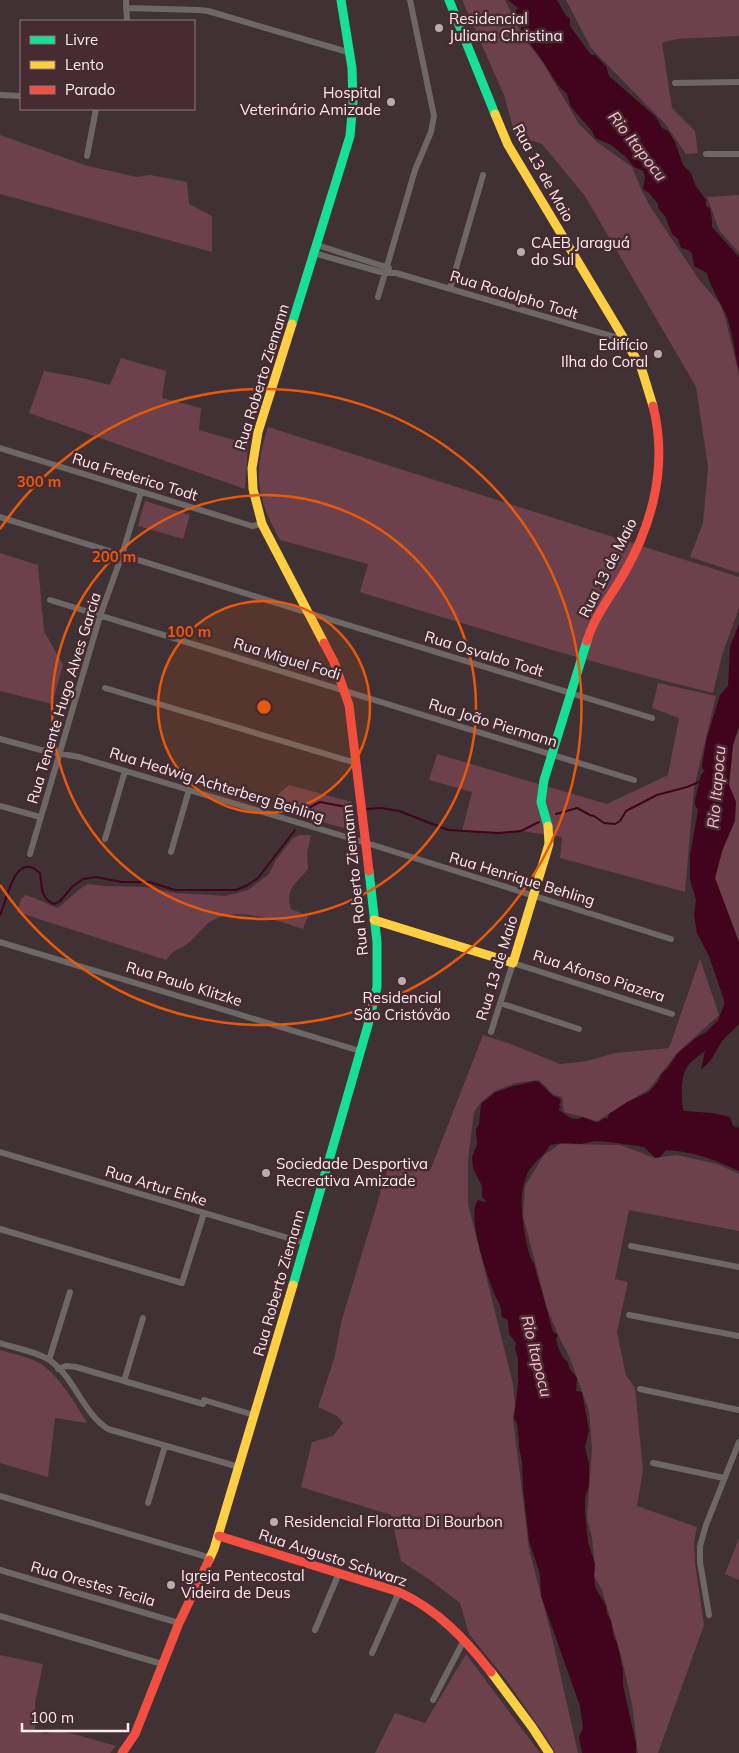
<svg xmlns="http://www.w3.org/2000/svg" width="739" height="1753" font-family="Mulish,sans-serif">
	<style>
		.green { fill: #6c414c }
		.water { fill: #42041c }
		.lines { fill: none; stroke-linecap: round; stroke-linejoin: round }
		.stream { stroke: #42041c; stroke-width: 2 }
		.street { stroke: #6d6768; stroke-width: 6 }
		.fast { stroke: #16e098; stroke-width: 9 }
		.slow { stroke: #ffcf43; stroke-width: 9 }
		.jam { stroke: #f24e42; stroke-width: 9 }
		.ring { fill: none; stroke: #e8590c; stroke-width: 2.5 }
		.poi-dot { fill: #bcabae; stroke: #462b31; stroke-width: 2 }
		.labels { text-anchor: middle; stroke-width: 5; stroke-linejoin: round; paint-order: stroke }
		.poi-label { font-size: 15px; fill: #feecf0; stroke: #462b31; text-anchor: start }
		.street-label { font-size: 15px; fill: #feecf0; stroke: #462b31 }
		.water-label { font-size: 16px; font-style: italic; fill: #febbca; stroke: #462b31 }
		.centre { fill: #e8590c; stroke: #462b31; stroke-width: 2.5 }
		.ring-label { font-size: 15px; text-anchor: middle; font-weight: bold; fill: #e8590c; stroke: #462b31; stroke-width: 5; stroke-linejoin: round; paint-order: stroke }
	</style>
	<rect width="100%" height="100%" fill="#403134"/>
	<path class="green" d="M462,0H505L522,35L543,63L579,124L597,142L632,167L641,189L651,208L700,281L720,304L725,317L739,375V573L690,557L703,523L708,467L696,387L585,196L542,144L515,135L504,95Z
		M566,0H739V36L676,39L662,43L672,108L695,131L698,153L686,154L666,125L591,48Z
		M0,135L85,165L136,177L150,175L187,182L189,204L212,216V252L0,194Z
		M739,195V253L719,230L707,197Z
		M121,358L166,371L162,398L201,408L199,430L248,444L245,489L29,413L44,371L82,378L110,385Z
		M268,427L739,577V608L722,655L713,693C594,664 477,628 360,592L368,564L280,540C256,497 253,474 268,427Z
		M145,501L190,515L183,539L138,526Z
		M0,553L38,565L44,631L63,665L52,704L0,691Z
		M658,683L716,696L694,788L685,892L560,858L562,837L521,831L498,833L462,831L472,792L429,780L437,754L607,804L668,775L679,718L652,708Z
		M739,727V942L715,878L736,802L729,785L733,745Z
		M289,785L352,802L354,823L352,828H344L271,808L277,795Z
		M299,835H311L307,853L308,869C296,884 285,888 291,909L308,916L303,929C278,921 238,906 213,920C203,925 197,937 187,944C177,951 175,949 166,960L17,912L21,899L25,895C37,898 46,904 58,908L80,889L88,884L105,886L145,887L176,893L226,896L248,890L269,874L276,860L292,839Z
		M700,959L719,1015L677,1053L649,1089L597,1121L564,1112L562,1097L554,1095L539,1080L516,1083L495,1091L481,1102L474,1112L468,1160V1204L513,1384L515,1404L513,1418L529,1549L551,1633L578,1753H555L550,1743L506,1680L469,1634L460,1603L430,1580L401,1561L391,1515L301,1487L312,1442L333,1436L343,1423L337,1416L318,1407L334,1359L342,1319L391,1158L430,1171L483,1035L508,1043L560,1064L587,1061L615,1053L669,1048Z
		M560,1144L620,1145L655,1158L677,1155L717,1164L739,1174V1231L629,1210L615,1279L628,1282L617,1332L626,1375L635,1388L643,1470L637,1506L697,1527L694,1542L695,1563L704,1625L658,1753H638L632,1704L621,1655L602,1590L594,1576L595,1565L592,1538L587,1518L592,1449L589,1411L569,1356L558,1335L547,1308L523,1216L525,1186L544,1155Z
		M0,1350C13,1354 30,1357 41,1364C59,1376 77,1405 87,1423L55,1418L48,1477L0,1463Z
		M739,1538V1580L725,1574Z
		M466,1654L540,1753H375L395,1713L425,1723Z
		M0,1655L43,1664L35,1703V1731L46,1734L56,1729L116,1746L110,1753H0Z"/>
	<path class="water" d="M508,0H557L566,16L570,18V26L591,55H595L606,66L609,76L656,117L662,128L668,131L675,142L683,165L691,173L695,185L706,200V206L710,208L712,220V227L739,257V371C735,354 733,337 728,320C723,305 710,288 707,273L694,266L692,253L688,250L681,248L678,239L672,234L665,216L658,208V204L648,192L643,189L645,177L643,171L634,167L626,157L611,145L595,138L592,131L571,107L567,94L558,85L540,57L522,33L521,28L523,26L515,11L518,8Z
		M739,624V727L733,745L729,785L736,802L735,821L722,851L715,878L739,942V1024L722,1041L711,1060L701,1070L705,1051C698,1056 688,1063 685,1071C681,1077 681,1104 684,1111L713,1113L730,1117L733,1126L739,1128V1171C715,1160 693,1151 666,1150L660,1157L655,1158L644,1147L609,1142L595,1141L581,1144L563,1143L550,1145C545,1156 534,1161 528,1172C526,1176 522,1190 522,1195C520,1209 526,1253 534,1264L553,1332L558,1335L556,1339C558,1346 560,1357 568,1362L569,1368L577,1378L576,1391L582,1392L589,1430L585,1447L589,1464V1485L585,1498V1513L588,1542L595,1565L594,1576L595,1587L606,1606L607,1614L611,1621L614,1638L617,1643L623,1670V1685L636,1744V1753H582L579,1737L583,1728L580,1706L541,1596L540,1574L529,1541L523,1487L522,1461L519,1448V1441L517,1423L514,1419L518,1385V1358L515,1349L516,1343L509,1334L508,1320L502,1317C501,1315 502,1312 501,1309C500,1303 495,1297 493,1291C487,1274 466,1215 478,1200L485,1202L486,1201L482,1197V1186L473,1168L472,1157L477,1144L476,1129L479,1124L481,1104L494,1093L510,1087L536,1081L539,1082L553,1096L559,1098L561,1101L559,1105L561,1108H559V1110C564,1114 570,1119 577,1119C583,1119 579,1116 585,1118C593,1121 597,1125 604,1118H608L609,1114L627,1102L649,1092L659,1080L661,1074L668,1068L677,1054L697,1037L705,1033L718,1020L724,1005V1000L709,956L697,933L694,915L696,900L690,880V855L698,810L695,805V800L701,775L705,770L702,769V764L707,737L720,695L728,686L730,647Z"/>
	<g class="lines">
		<path class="stream" d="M367,809L381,808L399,811L448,830L498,833L521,831L539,822
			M303,811L320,802L352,808
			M556,814L577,808L590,815L594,816L604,823L615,824L620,821L626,811L657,795L687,787L699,782
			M0,915C7,900 15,849 40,873C42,886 40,898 54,904L60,901L73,886L83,879L96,877L122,882H149L175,890H236L248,885L258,878L295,830"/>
		<path class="street" d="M126,0L127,21
			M126,8L199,10L208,11L351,53
			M675,83L739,82
			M0,95L21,96
			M706,154H739
			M87,156L96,109
			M317,245L389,268
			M314,253L377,271L385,273H396L625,340
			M450,289L483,175
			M378,297L415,170L431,132L434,116L410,0
			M0,448L252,526L262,524
			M0,517L299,610L652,718
			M50,600L634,780
			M105,688L356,763
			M0,739L41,750L79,757L189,790L373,845L671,939
			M0,806L40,817
			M105,839L125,771
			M171,852L189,790
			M30,854L100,616L122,555L141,492
			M0,942L360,1051
			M500,1003L579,1029
			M491,1032L513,963L672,1014
			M0,1152L305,1243
			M0,1229L182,1283L204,1213
			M631,1246L739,1267
			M629,1315L739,1336
			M0,1343C15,1348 34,1351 48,1359C74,1376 82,1412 108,1429L239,1467
			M49,1360L70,1292
			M58,1369L66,1366L76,1367L203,1404L204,1400L254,1415
			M124,1381L143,1318
			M640,1389L739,1410
			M653,1463L724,1478
			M0,1496L211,1558
			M148,1503L165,1446
			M0,1570L179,1623
			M709,1615L700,1562V1546L706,1525L739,1442
			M0,1616L162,1664
			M315,1630L339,1573
			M372,1653L399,1592
			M433,1700L464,1640"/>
		<path class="fast" d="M449,0L495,114
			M292,324L350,136L353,102L352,68L341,0
			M548,826L541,802L544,780L587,641
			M293,1285L368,1025L377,987V942L369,871"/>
		<path class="slow" d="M495,114L508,145L641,367L653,406
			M292,324L258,432L252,468L253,489L262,524L324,643
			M374,920L513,963L549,844L548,826
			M209,1560L214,1549L293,1285
			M491,1672L532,1727L549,1753"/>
		<path class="jam" d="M587,641C594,617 611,596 623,575C653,524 668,465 653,406
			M324,643L334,662L349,705L369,871
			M219,1536L399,1592C438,1610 465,1639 491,1672
			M122,1753L135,1734L179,1623L209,1560"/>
	</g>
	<circle cx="264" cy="707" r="106" fill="#e8590c" fill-opacity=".12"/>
	<g class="ring">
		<circle cx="264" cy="707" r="106"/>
		<circle cx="264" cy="707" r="212"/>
		<path d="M0 529A318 318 0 1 1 0 885"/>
	</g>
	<g class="poi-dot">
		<circle cx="439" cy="28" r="5"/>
		<circle cx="391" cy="102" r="5"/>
		<circle cx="521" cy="252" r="5"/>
		<circle cx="658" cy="354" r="5"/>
		<circle cx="402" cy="981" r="5"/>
		<circle cx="266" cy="1173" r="5"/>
		<circle cx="274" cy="1522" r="5"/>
		<circle cx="171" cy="1585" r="5"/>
	</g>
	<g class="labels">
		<g class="poi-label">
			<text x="449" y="24">Residencial<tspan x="449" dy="17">Juliana Christina</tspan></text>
			<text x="381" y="98" text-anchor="end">Hospital<tspan x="381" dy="17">Veterinário Amizade</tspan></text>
			<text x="531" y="248">CAEB Jaraguá<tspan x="531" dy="17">do Sul</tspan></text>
			<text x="648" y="350" text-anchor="end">Edifício<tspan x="648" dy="17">Ilha do Coral</tspan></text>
			<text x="402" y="1003" text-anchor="middle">Residencial<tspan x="402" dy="17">São Cristóvão</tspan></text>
			<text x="276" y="1169">Sociedade Desportiva<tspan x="276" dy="17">Recreativa Amizade</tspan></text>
			<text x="284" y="1527">Residencial Floratta Di Bourbon</text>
			<text x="181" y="1581">Igreja Pentecostal<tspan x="181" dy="17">Videira de Deus</tspan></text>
		</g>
		<g class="street-label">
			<text transform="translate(543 173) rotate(61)" y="5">Rua 13 de Maio</text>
			<text transform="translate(514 295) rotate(17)" y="5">Rua Rodolpho Todt</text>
			<text transform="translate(262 377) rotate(-73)" y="5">Rua Roberto Ziemann</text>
			<text transform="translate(135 477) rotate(17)" y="5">Rua Frederico Todt</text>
			<text transform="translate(608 568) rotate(-63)" y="5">Rua 13 de Maio</text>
			<text transform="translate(484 654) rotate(17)" y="5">Rua Osvaldo Todt</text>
			<text transform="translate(287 659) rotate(17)" y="5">Rua Miguel Fodi</text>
			<text transform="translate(64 698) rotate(-73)" y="5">Rua Tenente Hugo Alves Garcia</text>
			<text transform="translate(493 723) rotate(17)" y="5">Rua João Piermann</text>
			<text transform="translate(217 785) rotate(17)" y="5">Rua Hedwig Achterberg Behling</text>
			<text transform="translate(522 879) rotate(17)" y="5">Rua Henrique Behling</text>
			<text transform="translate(355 880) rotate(-96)" y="5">Rua Roberto Ziemann</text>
			<text transform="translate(497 968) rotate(-73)" y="5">Rua 13 de Maio</text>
			<text transform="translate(599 976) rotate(18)" y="5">Rua Afonso Piazera</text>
			<text transform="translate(184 984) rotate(17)" y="5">Rua Paulo Klitzke</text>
			<text transform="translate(156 1186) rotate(17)" y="5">Rua Artur Enke</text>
			<text transform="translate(279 1283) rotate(-74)" y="5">Rua Roberto Ziemann</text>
			<text transform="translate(333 1558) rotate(18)" y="5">Rua Augusto Schwarz</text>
			<text transform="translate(93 1584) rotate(16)" y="5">Rua Orestes Tecila</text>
		</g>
		<g class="water-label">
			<text transform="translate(638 146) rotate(52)" y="6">Rio Itapocu</text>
			<text transform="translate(716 787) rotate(-85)" y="6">Rio Itapocu</text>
			<text transform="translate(537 1356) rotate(76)" y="6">Rio Itapocu</text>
		</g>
	</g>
	<circle cx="264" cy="707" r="8" class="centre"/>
	<g class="ring-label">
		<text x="39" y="487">300 m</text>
		<text x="114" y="562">200 m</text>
		<text x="189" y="637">100 m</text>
	</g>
	<rect x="20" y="20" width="175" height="90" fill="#462b31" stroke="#90787d"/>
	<rect x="30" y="36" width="25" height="8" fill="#16e098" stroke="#90787d"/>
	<text x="65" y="45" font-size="15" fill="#feecf0">Livre</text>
	<rect x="30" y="61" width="25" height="8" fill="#ffcf43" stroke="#90787d"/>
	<text x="65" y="70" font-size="15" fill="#feecf0">Lento</text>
	<rect x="30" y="86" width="25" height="8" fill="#f24e42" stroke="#90787d"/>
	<text x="65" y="95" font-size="15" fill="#feecf0">Parado</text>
	<path d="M22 1723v8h106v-8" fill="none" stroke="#feecf0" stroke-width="2.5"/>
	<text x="30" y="1723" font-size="15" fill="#feecf0" stroke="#462b31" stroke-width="4" paint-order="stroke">100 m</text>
</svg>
